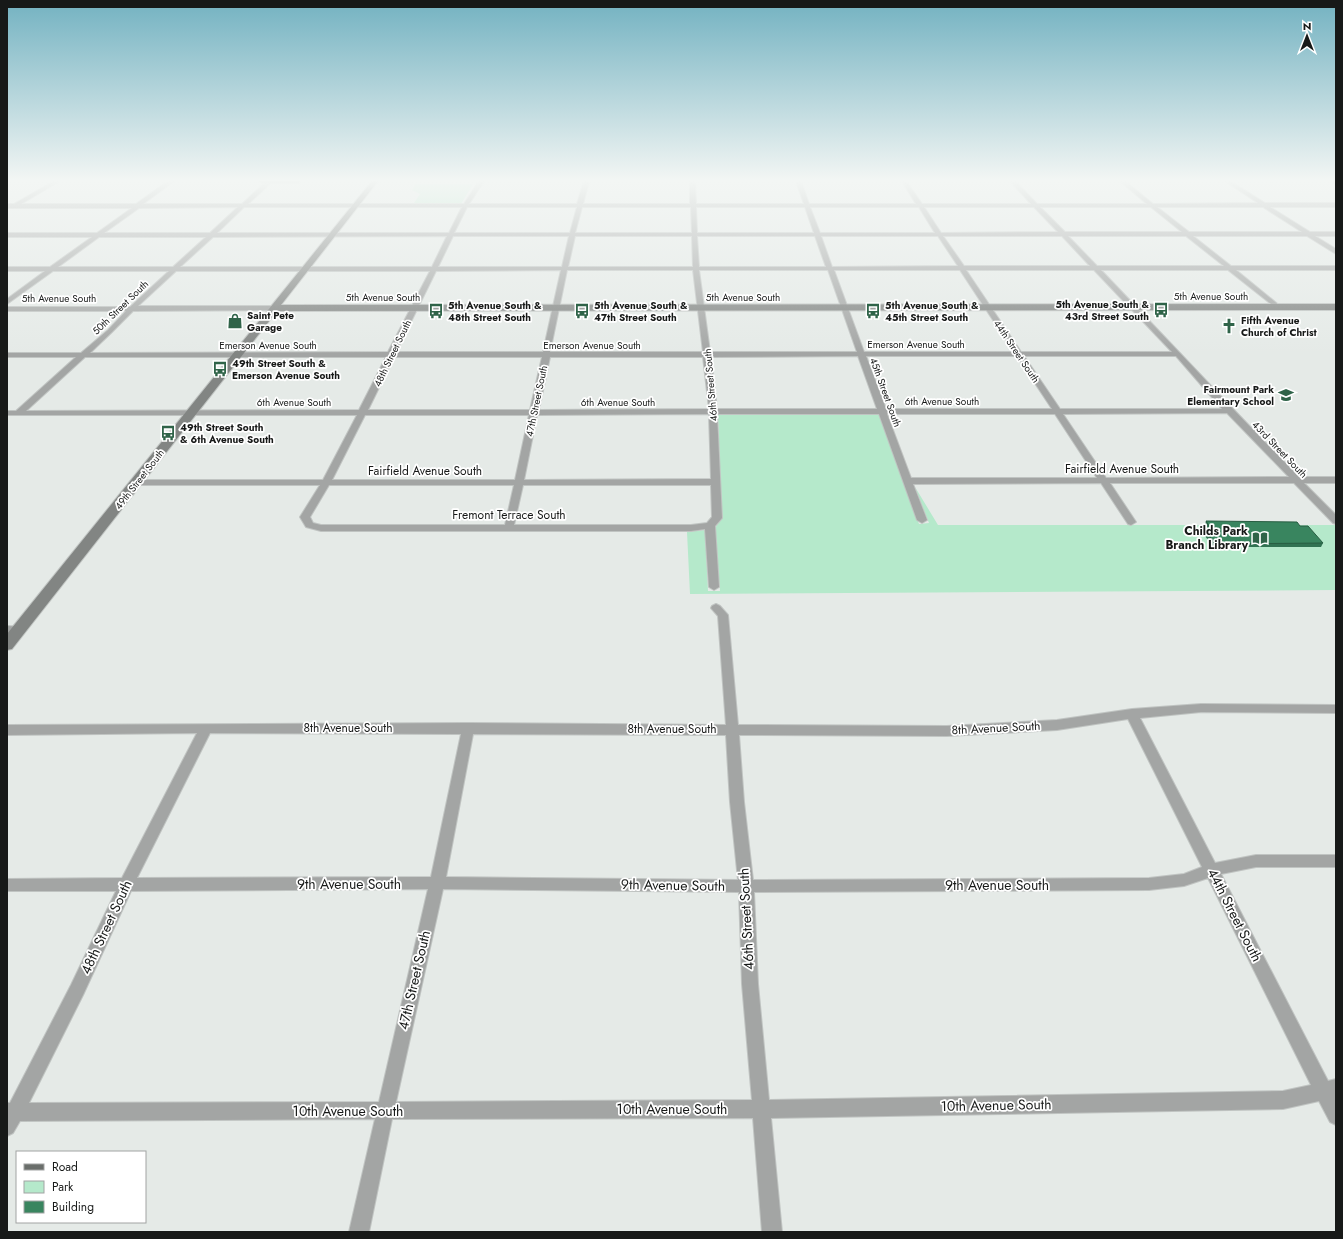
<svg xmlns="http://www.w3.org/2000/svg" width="1343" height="1239" font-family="Jost,sans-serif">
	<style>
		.green { fill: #b5e9cb }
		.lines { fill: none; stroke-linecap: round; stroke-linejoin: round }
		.street-casing { stroke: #c0c4c2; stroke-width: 2 }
		.secondary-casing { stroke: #c0c4c2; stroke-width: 2 }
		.primary-casing { stroke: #c0c4c2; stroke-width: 2 }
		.street { fill: #a3a5a4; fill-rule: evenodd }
		.secondary { fill: #828583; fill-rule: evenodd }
		.primary { fill: #6a6e6b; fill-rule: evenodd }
		.wall { fill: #317252 }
		.building { fill: #39855f; stroke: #285d42 }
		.labels { text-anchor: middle; stroke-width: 3.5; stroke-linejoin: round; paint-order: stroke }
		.far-street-label { font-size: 10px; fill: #171918; stroke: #fff }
		.far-poi-label { font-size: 10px; font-weight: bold; fill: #171918; stroke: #fff; text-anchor: start }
		.street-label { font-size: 12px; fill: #171918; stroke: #fff }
		.poi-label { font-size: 12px; font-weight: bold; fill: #171918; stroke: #fff; text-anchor: end }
		.near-street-label { font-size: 14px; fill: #171918; stroke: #fff }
	</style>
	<rect width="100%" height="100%" fill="#e5eae7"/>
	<path class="green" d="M415,184H473L461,204L414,203L420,194L412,190Z
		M718,415H879L919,524L929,523L915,487L938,525H1335L1336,527V590L690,594L687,532L705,530L708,591H720L715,528L722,518Z"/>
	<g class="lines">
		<g class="street-casing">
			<path id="street" d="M54,181H60L21,204H136L168,181H174L143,204H242L267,181H273L248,204H464L479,181H484L469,204H577L584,181H589L583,204H690V181H695L696,204H804L796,181H801L809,204H916L902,181H906L922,204H1031L1010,181H1015L1037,204H1147L1120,181H1125L1153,204L1258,203L1225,181H1230L1265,203H1336V207H1270L1310,232H1336V236H1315L1336,249V254L1307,236H1193L1231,266H1336V270H1236L1280,306V308H1276L1228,270H1101C1167,339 1232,409 1299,477H1336V483H1304L1336,515V524L1333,523L1294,483H1110L1136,522L1131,525L1128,524L1101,483L913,484L927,520L922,523L917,520L879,414H717L722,518L715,526L719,587L714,590L709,587L705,529L691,531H321L306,527L300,517L320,485H132L130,483L135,480H323L357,415H7V411H16L76,357H7V353H81L108,330L126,311H7V307H130L169,271H53L7,304V299L45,271H7V267H50L92,237H7V233H97L132,208H7V204H14ZM238,207L210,233H104L139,208ZM244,207H462L449,233H217ZM467,207H577L570,233H454ZM582,207H691L692,233H575ZM696,207H805L814,233H697ZM810,207H919L935,233H820ZM924,207H1034L1058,232L941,233ZM1040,207H1151L1182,232H1065ZM1157,207H1263L1302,232H1189ZM447,236L432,267H180L213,237ZM453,236H569L562,267H438ZM575,236H692L693,267H568ZM697,236H815L826,267H699ZM821,236H938L958,266L832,267ZM943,236H1062L1090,266H964ZM1068,236H1186L1224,266H1097ZM99,237H206L173,267H58ZM561,270L543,352H396L436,271ZM567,270H693L703,352H550ZM699,270H828L857,352H710ZM834,270H960L1014,352H864ZM966,270H1094L1172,352H1021ZM176,271H430L388,352L90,353L112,332L133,311L274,310L277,308L274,306H138ZM858,356L877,409H717L711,357ZM866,356H1017L1052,409H886ZM1024,356H1176L1222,409H1060ZM85,357H386L359,410L26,411ZM394,357H542L530,410H368ZM550,357H703L709,409L539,410ZM1227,413L1289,477L1106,478L1063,414ZM709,414L711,479L524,480L537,415ZM887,414H1055L1097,478H911ZM365,415H529L515,480H332ZM329,485H514L505,525H321L313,523L310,517ZM523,485H711L712,517L707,523L691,525H514Z
				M716,604L720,606L728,615L738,725L947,726L1057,720L1132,709L1201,704L1336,705V713L1201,712L1140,718L1215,863L1256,855H1336V867H1256L1221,874L1328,1081L1336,1079V1125L1330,1122L1319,1101L1283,1109L771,1118L782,1232H762L753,1118L392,1119L369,1232H349L375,1119L20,1121L13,1133L7,1136V1103H10L71,985L116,891H7V879L122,878L197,733L7,735V725L468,723L726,725L718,616L711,608L712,606ZM1128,719L1202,867L1184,874L1149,878L753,880L744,802L739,735L947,736L1057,730ZM210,733L461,734L431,877L137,878ZM473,734L726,735L730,802L738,880L446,877ZM1208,878L1311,1085L1283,1091L769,1100L758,984L754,892L1149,890L1184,886ZM428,889L379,1102L29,1103L83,995L131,891ZM443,889L739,892L742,984L752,1100L396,1102Z
				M7,626L23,627L25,630L23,633L7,634Z"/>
		</g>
		<g class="secondary-casing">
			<path id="secondary" d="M372,181H378L281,305L1336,304V310L277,311L12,649L7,650V634Z
				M1330,181H1336V185Z"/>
		</g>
		<g class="primary-casing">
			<path id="primary" d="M258,181H302L298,183H262Z"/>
		</g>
		<use href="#street" class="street"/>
		<use href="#secondary" class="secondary"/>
		<use href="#primary" class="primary"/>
	</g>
	<path class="wall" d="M1206,521L1300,526L1323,543L1321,547H1213L1200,529L1202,526H1205V525Z"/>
	<path class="building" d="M1206,521L1297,522L1300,526H1308L1323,543L1215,544L1202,526H1209Z"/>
	<linearGradient id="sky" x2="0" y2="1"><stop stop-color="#73b2c1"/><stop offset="0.51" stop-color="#f3f6f4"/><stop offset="1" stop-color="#f3f6f4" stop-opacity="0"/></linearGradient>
	<rect width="1343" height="354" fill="url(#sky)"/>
	<defs>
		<g id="bus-bare" transform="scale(1.2)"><path d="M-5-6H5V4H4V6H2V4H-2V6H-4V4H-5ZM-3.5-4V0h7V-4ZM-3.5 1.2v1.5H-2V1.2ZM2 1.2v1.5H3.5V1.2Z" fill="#2f6348" stroke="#fff" stroke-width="2.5" paint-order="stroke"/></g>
		<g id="shop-bare" transform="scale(1.2)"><path d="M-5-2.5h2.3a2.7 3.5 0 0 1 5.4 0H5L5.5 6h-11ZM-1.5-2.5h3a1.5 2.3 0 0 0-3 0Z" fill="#2f6348" stroke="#fff" stroke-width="2.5" paint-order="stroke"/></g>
		<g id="church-bare" transform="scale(1.2)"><path d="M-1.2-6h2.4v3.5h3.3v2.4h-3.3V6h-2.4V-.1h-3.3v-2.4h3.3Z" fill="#2f6348" stroke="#fff" stroke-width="2.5" paint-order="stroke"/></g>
		<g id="school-bare" transform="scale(1.2)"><path d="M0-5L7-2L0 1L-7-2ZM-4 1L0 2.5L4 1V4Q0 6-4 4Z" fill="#2f6348" stroke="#fff" stroke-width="2.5" paint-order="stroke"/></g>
		<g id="library-bare" transform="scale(1.2)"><path d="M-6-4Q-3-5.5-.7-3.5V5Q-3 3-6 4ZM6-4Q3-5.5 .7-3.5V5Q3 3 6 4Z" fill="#2f6348" stroke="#fff" stroke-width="2.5" paint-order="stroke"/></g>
	</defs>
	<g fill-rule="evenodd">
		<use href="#bus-bare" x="1161" y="310"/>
		<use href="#bus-bare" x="436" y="311"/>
		<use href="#bus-bare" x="582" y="311"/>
		<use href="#bus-bare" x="873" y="311"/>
		<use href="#shop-bare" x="235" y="321"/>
		<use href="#church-bare" x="1229" y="326"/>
		<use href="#bus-bare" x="220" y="369"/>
		<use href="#school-bare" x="1286" y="395"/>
		<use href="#bus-bare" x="168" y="433"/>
		<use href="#library-bare" x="1260" y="538"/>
	</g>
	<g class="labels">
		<g class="far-street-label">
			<text x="1211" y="300">5th Avenue South</text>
			<text x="383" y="301">5th Avenue South</text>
			<text x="743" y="301">5th Avenue South</text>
			<text x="59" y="302">5th Avenue South</text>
			<text transform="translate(120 307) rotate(-44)" y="4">50th Street South</text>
			<text x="916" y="348">Emerson Avenue South</text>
			<text x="268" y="349">Emerson Avenue South</text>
			<text x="592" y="349">Emerson Avenue South</text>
			<text transform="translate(1017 351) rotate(56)" y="4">44th Street South</text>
			<text transform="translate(392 353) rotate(-64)" y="4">48th Street South</text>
			<text transform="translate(710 385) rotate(-95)" y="4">46th Street South</text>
			<text transform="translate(886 392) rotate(70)" y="4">45th Street South</text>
			<text transform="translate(536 401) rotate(-78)" y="4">47th Street South</text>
			<text x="942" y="405">6th Avenue South</text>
			<text x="294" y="406">6th Avenue South</text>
			<text x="618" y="406">6th Avenue South</text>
			<text transform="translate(1280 449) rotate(46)" y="4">43rd Street South</text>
			<text transform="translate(139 479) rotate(-52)" y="4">49th Street South</text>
		</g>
		<g class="far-poi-label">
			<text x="1149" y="308" text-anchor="end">5th Avenue South &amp;<tspan x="1149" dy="12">43rd Street South</tspan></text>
			<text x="448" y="309">5th Avenue South &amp;<tspan x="448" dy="12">48th Street South</tspan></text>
			<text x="594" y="309">5th Avenue South &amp;<tspan x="594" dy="12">47th Street South</tspan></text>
			<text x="885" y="309">5th Avenue South &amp;<tspan x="885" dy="12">45th Street South</tspan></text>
			<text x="247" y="319">Saint Pete<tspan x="247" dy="12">Garage</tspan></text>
			<text x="1241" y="324">Fifth Avenue<tspan x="1241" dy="12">Church of Christ</tspan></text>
			<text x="232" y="367">49th Street South &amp;<tspan x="232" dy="12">Emerson Avenue South</tspan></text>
			<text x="1274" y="393" text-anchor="end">Fairmount Park<tspan x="1274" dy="12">Elementary School</tspan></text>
			<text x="180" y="431">49th Street South<tspan x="180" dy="12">&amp; 6th Avenue South</tspan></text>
		</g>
		<g class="street-label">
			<text x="1122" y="473">Fairfield Avenue South</text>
			<text x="425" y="475">Fairfield Avenue South</text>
			<text x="509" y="519">Fremont Terrace South</text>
			<text x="348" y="732">8th Avenue South</text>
			<text transform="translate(996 728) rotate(-3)" y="4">8th Avenue South</text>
			<text x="672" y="733">8th Avenue South</text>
		</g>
		<g class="poi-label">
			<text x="1248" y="535">Childs Park<tspan x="1248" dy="14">Branch Library</tspan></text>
		</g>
		<g class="near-street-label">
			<text x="349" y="889">9th Avenue South</text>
			<text transform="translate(673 885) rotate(1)" y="5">9th Avenue South</text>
			<text x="997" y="890">9th Avenue South</text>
			<text transform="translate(1235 915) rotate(63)" y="5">44th Street South</text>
			<text transform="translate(746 919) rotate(-93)" y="5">46th Street South</text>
			<text transform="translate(106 927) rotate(-65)" y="5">48th Street South</text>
			<text transform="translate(414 980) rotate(-77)" y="5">47th Street South</text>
			<text transform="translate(996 1105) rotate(-1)" y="5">10th Avenue South</text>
			<text x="672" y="1114">10th Avenue South</text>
			<text x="348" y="1116">10th Avenue South</text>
		</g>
	</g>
	<rect width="1343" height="1239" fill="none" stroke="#171918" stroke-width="16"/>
	<rect x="16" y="1151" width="130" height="72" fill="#ffffff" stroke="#a2a3a3"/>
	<rect x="24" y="1164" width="20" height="6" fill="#6a6e6b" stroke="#a2a3a3"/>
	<text x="52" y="1171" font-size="12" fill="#171918">Road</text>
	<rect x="24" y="1181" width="20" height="12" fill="#b5e9cb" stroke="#a2a3a3"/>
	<text x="52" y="1191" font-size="12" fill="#171918">Park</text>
	<rect x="24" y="1201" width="20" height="12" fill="#39855f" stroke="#a2a3a3"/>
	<text x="52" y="1211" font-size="12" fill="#171918">Building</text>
	<g transform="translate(1307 36)" stroke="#ffffff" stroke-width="3" paint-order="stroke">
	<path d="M0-3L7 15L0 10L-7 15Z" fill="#171918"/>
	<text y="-6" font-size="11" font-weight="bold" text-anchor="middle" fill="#171918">N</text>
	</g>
</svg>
